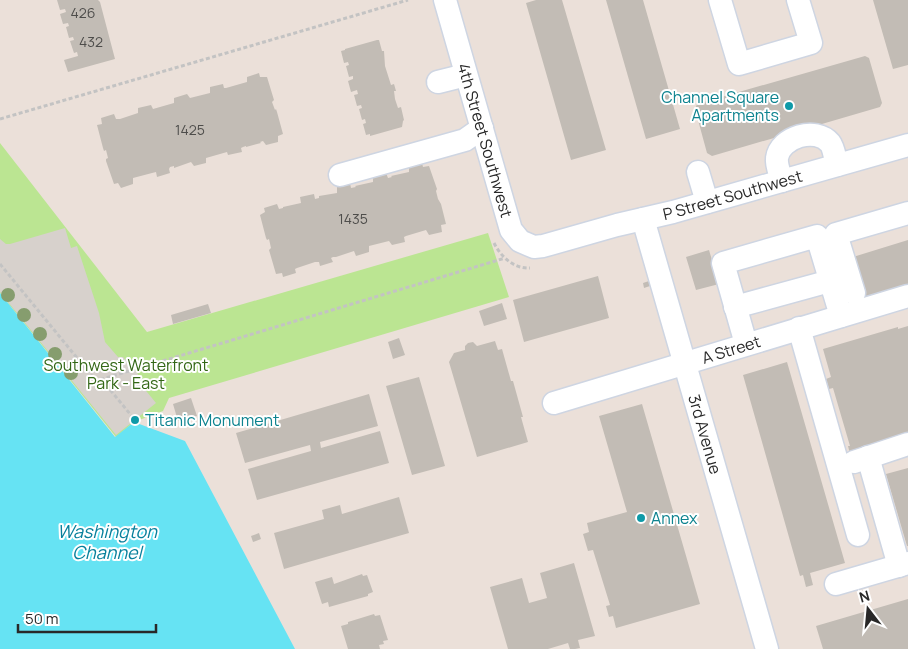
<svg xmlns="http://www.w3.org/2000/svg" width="908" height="649" font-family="Manrope,sans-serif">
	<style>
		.green { fill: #bbe592 }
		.plaza { fill: #d7d1cc }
		.water { fill: #66e3f3 }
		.building { fill: #c2bcb5 }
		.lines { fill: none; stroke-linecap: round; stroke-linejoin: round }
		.minor-casing { stroke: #ced5e2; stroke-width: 25 }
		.path { stroke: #c3c3c3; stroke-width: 3; stroke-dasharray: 4 2.5; stroke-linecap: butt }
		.minor { stroke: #fff; stroke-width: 22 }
		.tree { fill: #869d6e }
		.culture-dot { fill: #0f9aa8; stroke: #fff; stroke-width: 2 }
		.labels { text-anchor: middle; stroke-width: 4; stroke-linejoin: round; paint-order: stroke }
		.number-label { font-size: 14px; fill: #4e4d4b }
		.culture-label { font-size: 16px; fill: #0d838f; stroke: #fff; text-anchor: start }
		.street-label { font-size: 16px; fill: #282828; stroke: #fff }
		.park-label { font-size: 16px; fill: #336716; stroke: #fff }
		.water-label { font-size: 18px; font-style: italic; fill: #08809c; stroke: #fff }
	</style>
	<rect width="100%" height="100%" fill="#ebe0d9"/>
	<path class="green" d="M0,143L147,332L488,233L509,297L169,398L163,411L134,422L116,437L0,293Z"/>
	<path class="plaza" d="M65,228L71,248L77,246L99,313L105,342L118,357H123L138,374V381L156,403L116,435L0,292V239L6,244H10Z"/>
	<path class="water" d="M0,293L115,437L134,422L185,441L295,649H0Z"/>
	<path class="building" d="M57,0H98L100,2L115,59L68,72L64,60L78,56L77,52L74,53L70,41L74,40L73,37L69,38L66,27L69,26L68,23L63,24L60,14L66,12L65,9L60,10Z
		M536,0H562L606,150L571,160L526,3Z
		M606,0H643L680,129L646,139Z
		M873,0H908V65L893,69Z
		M377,40H379L382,51H384L385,66L391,85L394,84L396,91H394L395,99L398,108L401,107L404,120L403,121L402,127L370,136V134L366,135L363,124L366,123L365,119L362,120L359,109L362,108L361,105L357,106L354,95L358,94L357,90L351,92L348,81L353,79V76L349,77L346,66L349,65L348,62L344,63L341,51L345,50V49Z
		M865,56L869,58L882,103L880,107L712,156L707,153L695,109L697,104Z
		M259,73L260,77H267L274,100L272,102L275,110L276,109L277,112L283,134L278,136V142L266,145L263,141L260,142L261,143L246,147V146L243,147L241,148L242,152L228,155L227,152L206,158V163L194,166L191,162L174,168V166L170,167L169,169L170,173L157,177L156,172L152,173L133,178V184L121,188L118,183L114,184L106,161V159L108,158L106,150L104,151L103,148L97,125L102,124L101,118L114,114L116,119H120L138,113V108L151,105L153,109L174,103V98L187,94L190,98L210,93V87L223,84L224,88H226L247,82V77Z
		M422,163L423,167L429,166L437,189L436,191L438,199L441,204L446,224L441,225L442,232L429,235L426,230L406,236L404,237L405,242L392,245L389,241L369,246V252L356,256L354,251L336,257H333L331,258L333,262L320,266L319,262H315L297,268L295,269L296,273L283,277L282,273L276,274L269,250L271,248L269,239L267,240L266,238L260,215L265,212L264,208L277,204L279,209L283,208V207L301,203L300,197L314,194L315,199L319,198V196L337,193V187L350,183L351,188L356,187L355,186L373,182V177L386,173L388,178L392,177L391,176L409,172V166Z
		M908,240V284L864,297L853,257Z
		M709,250L719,284L696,290L686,257Z
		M598,276L609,318L524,342L513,300Z
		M649,281L650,286L644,288L643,283Z
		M502,303L507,319L484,326L479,311Z
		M208,304L211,313L173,324L171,315Z
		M908,326V436L850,454L848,446H850L833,388L829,389L826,379L831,377L823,349L898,327V329Z
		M399,338L405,355L393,359L388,342Z
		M495,341L498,350L502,349L511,381H513L523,417H521L528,442L477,457L449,362L454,353L465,350V346L468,343L473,342L477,346Z
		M787,362L845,563L810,573L813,585L806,587L803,575L800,576L743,375Z
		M419,377L445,466L412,475L386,386Z
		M369,394L378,426L320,442L321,448L380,431L389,463L257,500L248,469L311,451L310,445L245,463L236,433Z
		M191,398L197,416L178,421L173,404Z
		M642,404L700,604L616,628L613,616L609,617L606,606L610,605L593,550L588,551L583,534L589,532L587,523L627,512L599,416Z
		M908,468V546H907L886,474Z
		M399,497L409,533L284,569L274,533L324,519L322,510L340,505L342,514Z
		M259,533L261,539L253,542L251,536Z
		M574,563L595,636L578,640L580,648L575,649H570L568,643L548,649H508L490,587L522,578L529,603L547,598L540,573Z
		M362,574L363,576L367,575L373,592L368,594V596L329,607L328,602L322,604L315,582L332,577L334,584Z
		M908,599V649H823L816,626Z
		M374,614L375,616L380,615L388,640L383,641L384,644L379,645L380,649H348L341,626L348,624V622Z"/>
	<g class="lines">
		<g class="minor-casing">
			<g id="minor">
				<path id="s1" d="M445,0L511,230L520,241L534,247L543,246L617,225L673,212L908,145"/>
				<path d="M720,0L739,64L811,43L798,0"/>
				<path d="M438,82L466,75"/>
				<path d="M698,172L707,202"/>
				<path d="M340,175L465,140L482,128"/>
				<path d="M782,181C780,174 776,165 777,158C780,137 816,126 830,143C834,148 835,159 837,165"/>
				<path id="s2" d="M643,219L767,649"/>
				<path d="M854,293L836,234L908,213"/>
				<path d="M735,307L830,281"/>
				<path d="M799,328L858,535"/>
				<path d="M746,344L723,263L817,236L841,316"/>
				<path id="s3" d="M554,403L908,296"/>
				<path d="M868,457L899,566"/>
				<path d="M854,462L908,444"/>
				<path d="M836,584L908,563"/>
			</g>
		</g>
		<path class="path" d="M0,119L408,0
			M494,243C501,257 514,269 530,268
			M0,264L96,381L505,258
			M102,380L135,420"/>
		<use href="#minor" class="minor"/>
	</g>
	<g class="tree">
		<circle cx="8" cy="295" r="7"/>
		<circle cx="24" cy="315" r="7"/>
		<circle cx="40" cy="334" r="7"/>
		<circle cx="55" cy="354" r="7"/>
		<circle cx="71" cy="373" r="7"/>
	</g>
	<g class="culture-dot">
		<circle cx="789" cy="106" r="5"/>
		<circle cx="135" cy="420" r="5"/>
		<circle cx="641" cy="518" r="5"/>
	</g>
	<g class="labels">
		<g class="number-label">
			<text x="83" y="18">426</text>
			<text x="91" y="47">432</text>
			<text x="190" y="135">1425</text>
			<text x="353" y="224">1435</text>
		</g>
		<g class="culture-label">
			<text x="779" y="103" text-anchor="end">Channel Square<tspan x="779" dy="18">Apartments</tspan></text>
			<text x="145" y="426">Titanic Monument</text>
			<text x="651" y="524">Annex</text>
		</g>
		<g class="street-label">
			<text dy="6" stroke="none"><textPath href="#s1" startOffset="146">4th Street Southwest</textPath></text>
			<text dy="6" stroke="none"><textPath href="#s1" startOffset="474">P Street Southwest</textPath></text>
			<text dy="6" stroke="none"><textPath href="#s3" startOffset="185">A Street</textPath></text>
			<text dy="6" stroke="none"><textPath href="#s2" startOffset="224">3rd Avenue</textPath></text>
		</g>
		<g class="park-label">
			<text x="126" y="371">Southwest Waterfront<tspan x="126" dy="18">Park - East</tspan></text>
		</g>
		<g class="water-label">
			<text x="107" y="538">Washington<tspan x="107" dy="21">Channel</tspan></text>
		</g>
	</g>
	<g transform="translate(868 609) rotate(344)" stroke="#ffffff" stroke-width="4" paint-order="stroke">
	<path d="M0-4L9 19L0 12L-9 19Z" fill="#282828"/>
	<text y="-8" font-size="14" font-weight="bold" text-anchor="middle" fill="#282828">N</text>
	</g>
	<path d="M18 624v8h138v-8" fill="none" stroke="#282828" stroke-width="2.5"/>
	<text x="25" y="624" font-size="15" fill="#282828" stroke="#ffffff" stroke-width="4" paint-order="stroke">50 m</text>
</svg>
